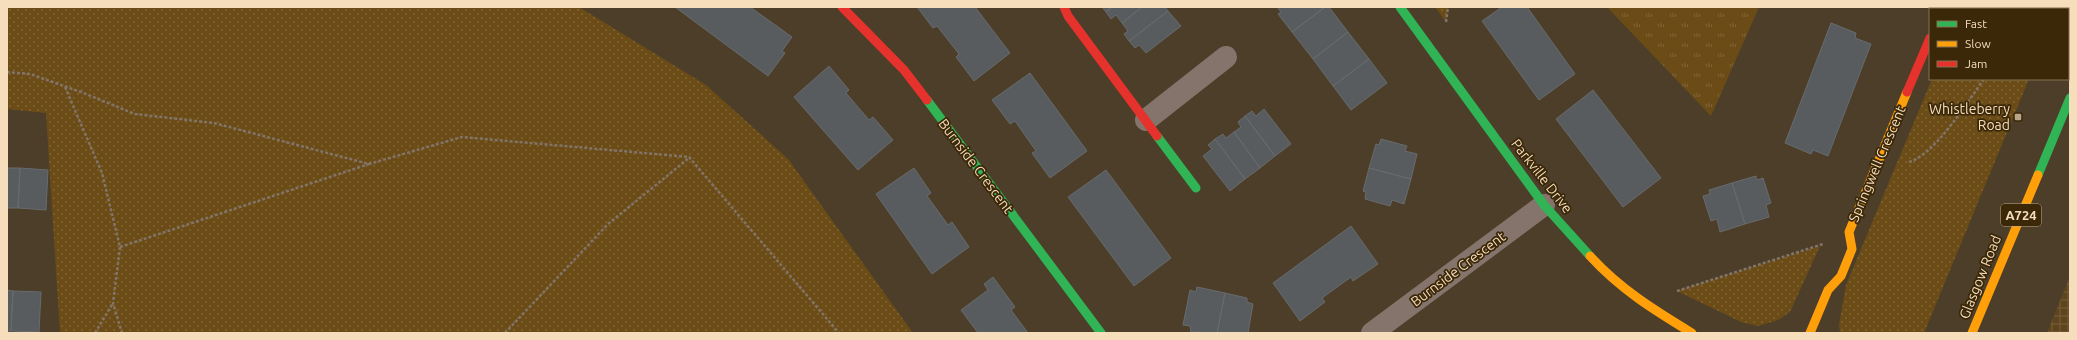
<svg xmlns="http://www.w3.org/2000/svg" width="2077" height="340" font-family="Ubuntu,sans-serif">
	<style>
		.industrial { fill: url(#industrial-grid) }
		.grass { fill: url(#grass-dots) }
		.park { fill: url(#park-tufts) }
		.building { fill: #595c5e; stroke: #686b6d }
		.lines { fill: none; stroke-linecap: round; stroke-linejoin: round }
		.path { stroke: #827469; stroke-width: 2.5; stroke-dasharray: 3 2; stroke-linecap: butt }
		.street { stroke: #85746c; stroke-width: 22 }
		.fast { stroke: #30b455; stroke-width: 9 }
		.slow { stroke: #ff9f0a; stroke-width: 9 }
		.jam { stroke: #e5322d; stroke-width: 9 }
		.poi-dot { fill: #baa588; stroke: #3b2809; stroke-width: 1.5 }
		.labels { text-anchor: middle; stroke-width: 3.5; stroke-linejoin: round; paint-order: stroke }
		.shield { fill: #3b2809; stroke: #bea786; stroke-width: 1 }
		.shield-label { font-size: 13px; font-weight: bold; fill: #f6ddbb }
		.poi-label { font-size: 14px; fill: #f6ddbb; stroke: #3b2809; text-anchor: end }
		.street-label { font-size: 14px; fill: #f6ddbb; stroke: #3b2809 }
	</style>
	<defs>
		<pattern id="industrial-grid" width="8" height="8" patternUnits="userSpaceOnUse"><rect width="8" height="8" fill="#5f451d"/><path d="M0 4h8M4 0v8" fill="none" stroke="#775f3c"/></pattern>
		<pattern id="grass-dots" width="8" height="8" patternUnits="userSpaceOnUse"><rect width="8" height="8" fill="#6b4c17"/><path d="M2 2h.1M6 6h.1" fill="none" stroke="#816537" stroke-width="1.8" stroke-linecap="round"/></pattern>
		<pattern id="park-tufts" width="24" height="20" patternUnits="userSpaceOnUse"><rect width="24" height="20" fill="#6b4c17"/><path d="M3 7l-1-3M5 7V3M7 7l1-3M15 17l-1-3M17 17v-4M19 17l1-3" fill="none" stroke="#816537"/></pattern>
	</defs>
	<rect width="100%" height="100%" fill="#4c3e29"/>
	<path class="industrial" d="M2070,276V333H2047Z"/>
	<path class="grass" d="M7,7H579L706,85L788,159L913,333H60L46,113L7,109Z
		M1435,7H1448L1446,22Z
		M1962,7H2058L2057,9H1961Z
		M1932,79H2029L1924,333H1840L1839,325L1846,285Z
		M1820,246L1790,312L1778,320L1758,326L1741,322L1677,291Z"/>
	<path class="park" d="M1607,7H1759L1711,116Z"/>
	<path class="building" d="M675,7H750L792,37L782,51L785,53L768,76Z
		M917,7H975L1010,53L974,81L956,57L959,54L937,26L933,28Z
		M1102,7H1112L1106,12Z
		M1112,7H1142L1122,23L1116,15L1111,19L1106,12Z
		M1142,7H1165L1168,11L1129,41L1124,34L1128,31L1122,23Z
		M1277,7H1325L1292,32L1278,14L1281,12Z
		M1325,7H1329L1348,32L1313,59L1292,32Z
		M1502,7H1527L1575,74L1539,100L1482,21Z
		M1168,11L1181,26L1146,53L1139,45L1135,48L1129,41Z
		M1831,23L1856,33L1855,38L1871,44L1828,156L1813,150L1811,154L1785,143Z
		M1348,32L1369,59L1333,86L1313,59Z
		M1369,59L1387,83L1351,110L1333,86Z
		M829,66L849,90L846,93L869,120L873,117L893,140L858,170L794,97Z
		M1030,73L1087,151L1050,178L1032,153L1036,151L1015,121L1010,124L992,100Z
		M1593,90L1661,178L1623,207L1556,119Z
		M1264,109L1291,144L1275,156L1245,116L1252,111L1256,116Z
		M1245,116L1275,156L1260,168L1234,132L1241,127L1238,122Z
		M1234,132L1260,168L1245,179L1215,139L1223,134L1226,138Z
		M1215,139L1245,179L1230,191L1203,156L1212,149L1208,145Z
		M1381,139L1407,146L1405,151L1417,154L1411,179L1369,168L1376,144L1379,145Z
		M7,168H20L18,208H7Z
		M20,168L48,170L46,210L18,208Z
		M914,168L931,193L927,196L948,225L952,222L969,247L932,274L876,194Z
		M1369,168L1411,179L1404,204L1392,200L1390,206L1365,199L1366,192L1363,191Z
		M1106,170L1171,258L1134,286L1068,197Z
		M1756,176L1757,180L1763,178L1771,203L1766,205L1769,217L1745,224L1732,183Z
		M1732,183L1745,224L1720,232L1717,219L1711,221L1703,196L1710,194L1709,190Z
		M1351,226L1378,264L1353,281L1351,277L1322,298L1325,302L1300,321L1273,283Z
		M993,277L1015,307L1011,310L1028,333H978L961,310L988,290L984,284Z
		M1197,287L1225,293L1217,333L1191,332L1190,326L1183,325L1190,290L1196,292Z
		M7,290L13,291L11,331H7Z
		M13,291L41,292L39,332L11,331Z
		M1225,293L1247,298V302L1253,304L1248,333H1217Z"/>
	<g class="lines">
		<path class="path" d="M2029,9L2031,7
			M1446,22L1448,7
			M7,72L30,74L81,92L135,114L214,123L369,164L462,137L689,157L839,333
			M65,87L102,173L120,247L113,303L122,333
			M1909,162C1935,155 1968,101 1984,79
			M120,247L369,164
			M1677,291L1823,244
			M95,333L113,303
			M505,333L608,224L689,158"/>
		<path class="street" d="M1942,9L1943,7
			M1146,120L1226,57
			M1372,333L1544,205"/>
		<path class="fast" d="M1400,7L1544,205L1590,256
			M927,100L1101,333
			M1157,136L1196,188
			M2038,175L2070,98"/>
		<path class="slow" d="M1590,256C1620,289 1654,310 1692,333
			M1810,333L1828,290L1841,276L1852,249L1849,232L1907,92
			M1972,333L2038,175"/>
		<path class="jam" d="M842,7L904,70L927,100
			M1064,7L1068,16L1157,136
			M1907,92L1930,38"/>
	</g>
	<rect class="poi-dot" x="2014" y="113" width="8" height="8" rx="2"/>
	<g class="labels">
		<rect class="shield" x="2001" y="204" width="40" height="22" rx="3"/>
		<g class="shield-label">
			<text x="2021" y="220">A724</text>
		</g>
		<g class="poi-label">
			<text x="2010" y="114">Whistleberry<tspan x="2010" dy="16">Road</tspan></text>
		</g>
		<g class="street-label">
			<text transform="translate(1877 164) rotate(-67)" y="5">Springwell Crescent</text>
			<text transform="translate(976 166) rotate(53)" y="5">Burnside Crescent</text>
			<text transform="translate(1542 176) rotate(52)" y="5">Parkville Drive</text>
			<text transform="translate(1458 269) rotate(-37)" y="5">Burnside Crescent</text>
			<text transform="translate(1980 277) rotate(-68)" y="5">Glasgow Road</text>
		</g>
	</g>
	<rect width="2077" height="340" fill="none" stroke="#f6ddbb" stroke-width="16"/>
	<rect x="1929" y="8" width="140" height="72" fill="#3b2809" stroke="#867050"/>
	<rect x="1937" y="21" width="20" height="6" fill="#30b455" stroke="#867050"/>
	<text x="1965" y="28" font-size="12" fill="#f6ddbb">Fast</text>
	<rect x="1937" y="41" width="20" height="6" fill="#ff9f0a" stroke="#867050"/>
	<text x="1965" y="48" font-size="12" fill="#f6ddbb">Slow</text>
	<rect x="1937" y="61" width="20" height="6" fill="#e5322d" stroke="#867050"/>
	<text x="1965" y="68" font-size="12" fill="#f6ddbb">Jam</text>
</svg>
